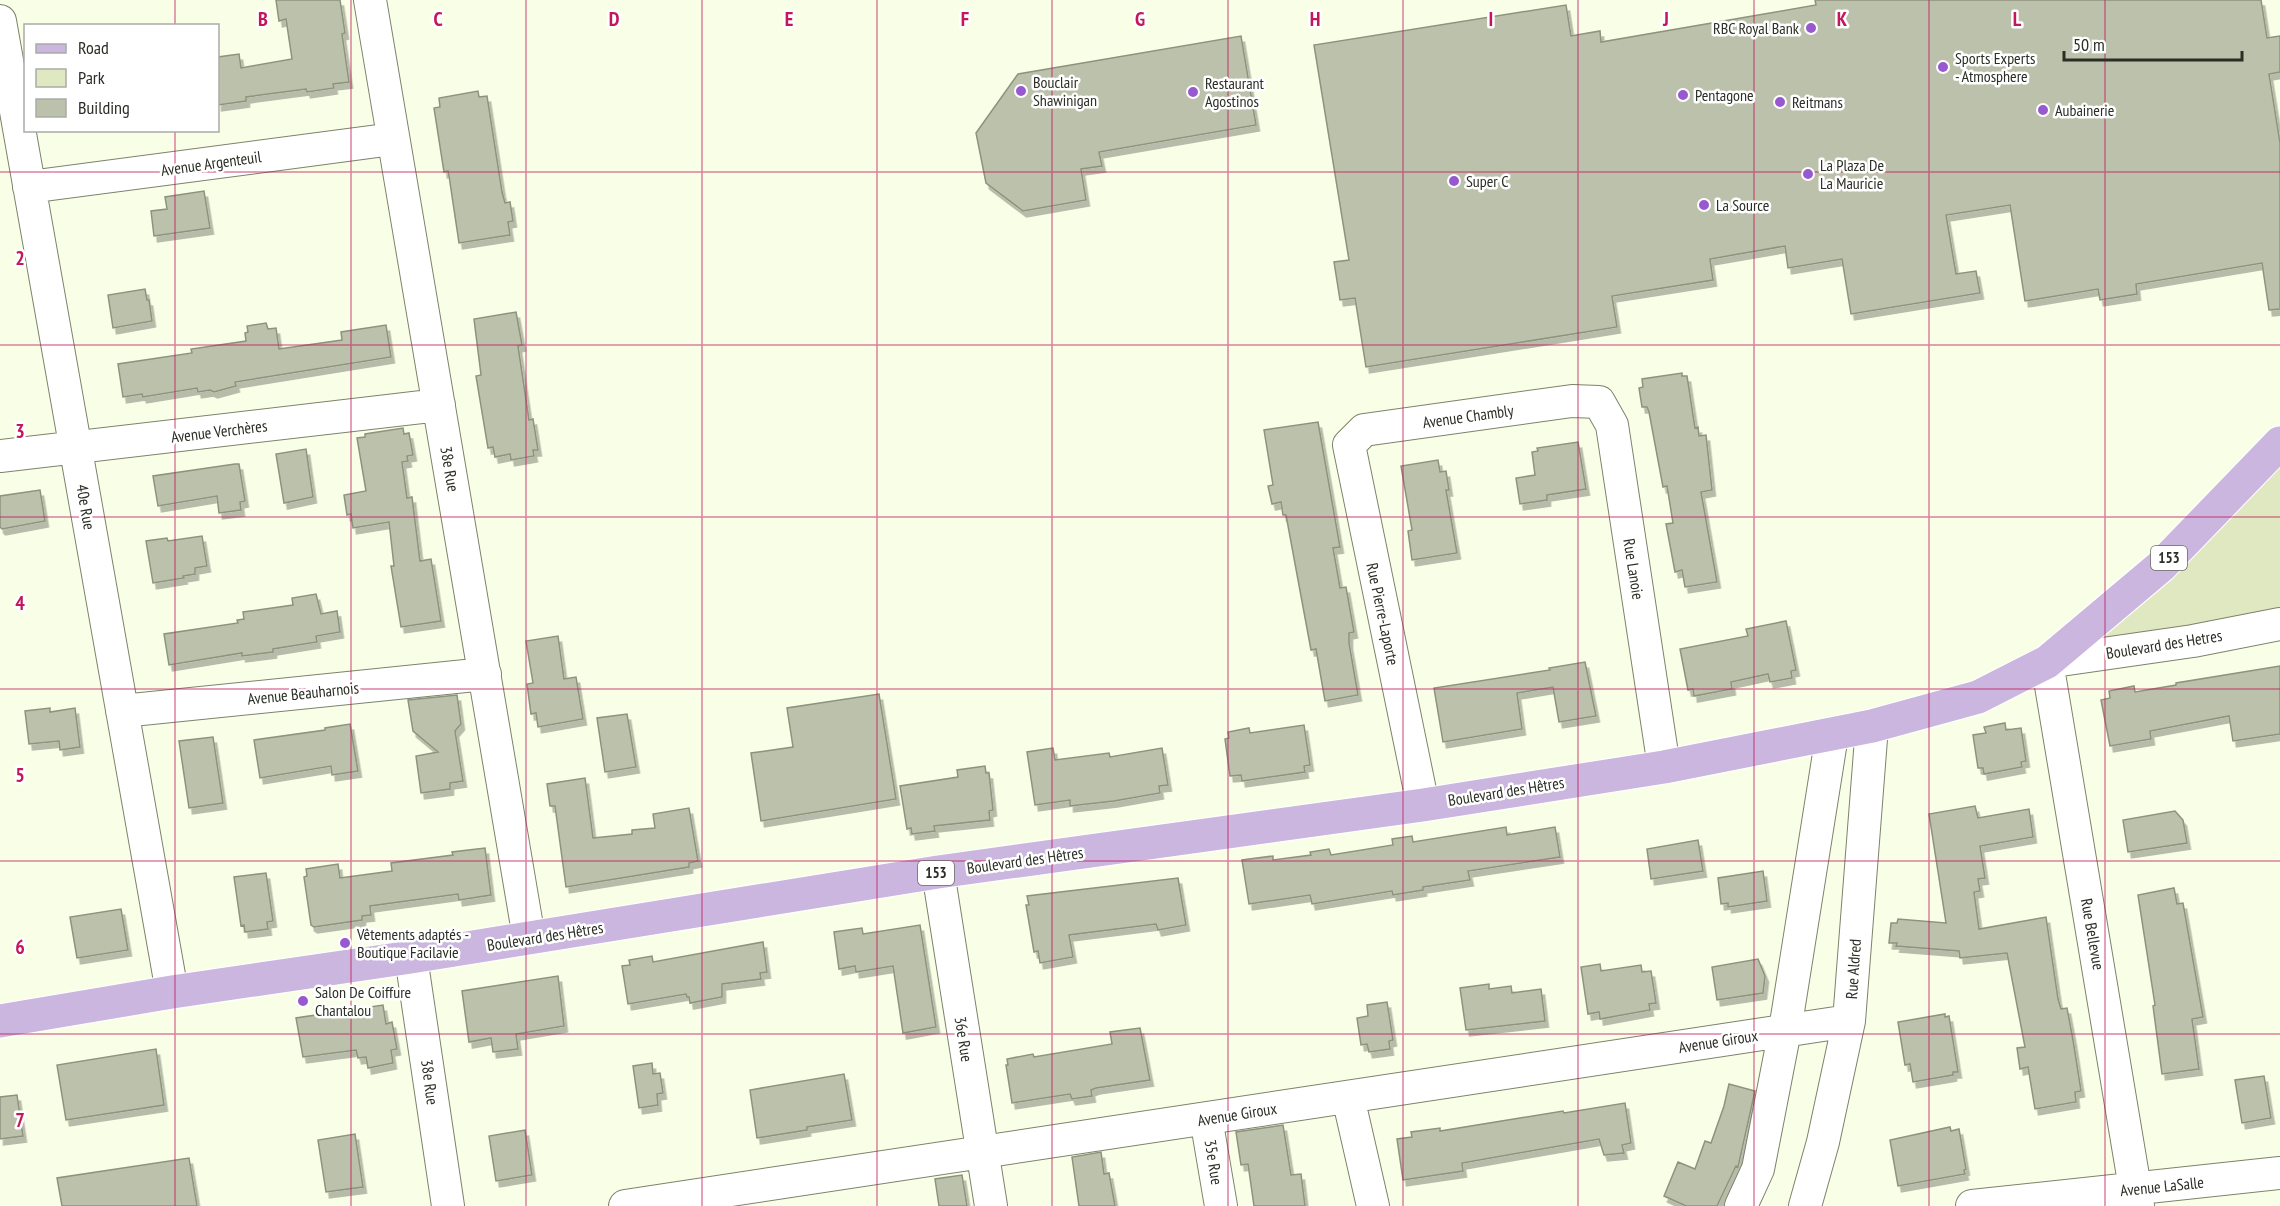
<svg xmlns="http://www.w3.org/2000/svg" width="2280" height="1206" font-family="'PT Sans Narrow',sans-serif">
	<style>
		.green { fill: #dfe8c1 }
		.building { fill: #bcc1ab; stroke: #8e937d; stroke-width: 1.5; filter: url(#shadow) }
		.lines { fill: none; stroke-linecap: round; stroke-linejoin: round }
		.minor-casing { stroke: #7d826c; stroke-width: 34 }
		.major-casing { stroke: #fff; stroke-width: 35 }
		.minor { stroke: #fff; stroke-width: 32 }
		.major { stroke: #cab6de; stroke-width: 33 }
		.grid { fill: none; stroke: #c2185b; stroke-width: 1.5; stroke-opacity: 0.55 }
		.poi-dot { fill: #9859d0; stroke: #fff; stroke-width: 2 }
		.labels { text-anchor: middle; stroke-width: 5; stroke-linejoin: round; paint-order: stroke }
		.shield { fill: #fff; stroke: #6b6d66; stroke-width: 1.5 }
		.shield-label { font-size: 15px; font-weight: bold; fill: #2b2e25 }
		.poi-label { font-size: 16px; fill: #2b2e25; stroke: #fff; text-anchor: start }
		.street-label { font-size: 16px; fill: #2b2e25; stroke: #fff }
		.grid-label { font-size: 20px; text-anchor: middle; font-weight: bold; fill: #c2185b; stroke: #fff; stroke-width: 5; stroke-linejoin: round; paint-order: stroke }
	</style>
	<defs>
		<filter id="shadow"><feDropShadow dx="3.5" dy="6" stdDeviation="0" flood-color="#0004"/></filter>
	</defs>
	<rect width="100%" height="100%" fill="#f9ffe7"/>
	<path class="green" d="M2280,443V622L2047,662Z"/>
	<path class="building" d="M276,0H340L345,33L342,34L349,82L333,84L334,88L307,92L306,89L246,97V101L218,105V57L239,54L241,68L292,59L286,19L279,21Z
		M1815,0H2261L2267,38L2280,36V72L2269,74L2280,143V309L2269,310L2262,263L2136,284L2137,294L2100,300L2098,289L2025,301L2010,205L1946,215L1956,274L1976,271L1980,293L1851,314L1842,259L1788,268L1785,246L1710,259L1713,280L1612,296L1617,327L1366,367L1355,298L1340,300L1334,262L1349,260L1314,45L1566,5L1571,36L1600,31L1601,42L1816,5Z
		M1241,36L1256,125L1099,152L1102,166L1081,169L1086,200L1023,211L986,183L976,133L1018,74Z
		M478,91L479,97L487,96L502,192L505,203L510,202L513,221L508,222L510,235L459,243L449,176L448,171L444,172L434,108L440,107L439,98Z
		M204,191L210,228L154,236L151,211L167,209L165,197Z
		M145,289L147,300H149L152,321L113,328L108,295Z
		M516,312L522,345L518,346L529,420L533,419L538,450H533L534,456L511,460L510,454L495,457L493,447L488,448L476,376L481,375L474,319Z
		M266,323L268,329L276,328L279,349L342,340L341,332L386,325L391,357L235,382L236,386L214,392L210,390L198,392L197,388L143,397L142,394L123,397L118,364L192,353L191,349L246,341L245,333L248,332L247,326Z
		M1682,373V376H1687L1695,428L1698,427L1699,436L1706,435L1712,490L1701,492L1717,582L1685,587L1682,570L1675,572L1666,524L1673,523L1667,486L1663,487L1649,412L1647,407H1642L1639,388L1643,387L1642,379Z
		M1318,422L1340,547L1333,548L1340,588L1346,587L1354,632L1349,633V643L1358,695L1325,701L1316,649L1311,650L1286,515H1283L1281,502L1272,504L1268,486L1273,485L1264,430Z
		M403,428L404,434L409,433L413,455L407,456L408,461L402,462L407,498L412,497L420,561L431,559L441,621L401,627L391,566H394L389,522L353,528L351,514L347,515L344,495L366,491L357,438L365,437V434Z
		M1578,442L1586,489L1547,495V500L1520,504L1516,478L1535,475L1532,452L1538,451L1537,448Z
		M306,449L313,497L284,503L276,454Z
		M1438,460L1440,472L1446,471L1449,490H1446L1457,553L1412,560L1408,531L1412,530L1401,466Z
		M235,464H239L245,501L240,502L241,510L219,513L217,496L158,506L153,476Z
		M40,490L45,521L2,529L0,527V496Z
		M202,536L207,566L195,568V574L183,576L184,578L153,583L146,541L167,538L168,541Z
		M316,594L321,614L337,611L340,632L316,636L317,642L273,649V652L242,656V653L169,665L164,634L238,623L237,620L244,619L243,612L293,605L292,598Z
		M1786,621L1796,670L1791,671L1792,678L1770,682L1768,674L1731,682L1732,689L1694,696L1693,689L1688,690L1680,649L1748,636L1746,629Z
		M558,636L564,679L576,677L583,719L538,727L536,713L531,714L527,684L533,683L526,641Z
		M1585,662L1596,716L1559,722L1553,687L1517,693L1522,729L1443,742L1434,688L1550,670L1549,668Z
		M2280,666V734L2233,741L2229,716L2150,731L2151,739L2110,746L2101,700L2110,698L2109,691L2134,686L2135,692L2176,685V683Z
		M879,694L896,799L761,821L751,753L793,747L787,708Z
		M457,695L461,724L455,731L463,781L450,783V789L421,793L416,756L438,752L413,731L408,700Z
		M50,708V712L75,708L80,747L60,750L59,741L29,744L25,711Z
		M627,714L636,767L605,772L597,718Z
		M2005,723L2006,730L2021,728L2026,761L2021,762L2022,767L1984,774L1983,768H1978L1973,735L1986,733L1984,727Z
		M350,724L358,771L332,775L331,766L260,778L254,740L325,730V728Z
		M1304,725L1310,765L1304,766L1305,772L1242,781L1241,775L1230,776L1225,739L1229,738L1228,732L1249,728L1250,733Z
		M213,737L223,803L189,808L179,741Z
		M1053,748L1055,760L1109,753L1110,757L1162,748L1168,785L1159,786L1160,793L1114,801L1070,806V800L1035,805L1027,752Z
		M985,766L986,773H989L993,810L989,811L990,820L934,826L935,831L912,834L911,828L907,829L900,786L958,777L957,770Z
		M585,778L593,838L632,834V830L655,828L653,814L689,808L698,861L689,863V867L566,887L555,806H550L547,784Z
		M1975,806L1978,818L2029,809L2033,837L1980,846L1985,878L1978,879L1980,891L1974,892L1979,929L2046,917L2058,999L2061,1009L2067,1008L2073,1040L2081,1091L2075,1092L2076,1102L2035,1109L2028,1067L2020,1069L2017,1048L2025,1047L2007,953L1960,958L1959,951L1896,946L1897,943H1889L1891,923H1897L1898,919L1946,923L1929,814Z
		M2175,811L2183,820L2187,843L2128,852L2123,820Z
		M1506,827L1507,835L1555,827L1560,857L1468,871L1470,880L1423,887V890L1393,895L1392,891L1312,904L1310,895L1249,904L1242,860L1273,856V860L1311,855L1310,852L1329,849L1331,855L1393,845L1392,839L1412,836L1413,842Z
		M1698,840L1703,871L1651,879L1647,849Z
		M485,848L491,895L459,900L458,894L370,906L371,915L362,916V920L314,927L311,925L304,877L307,876L306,869L338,864L340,878L392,871L391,863L453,855L452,852Z
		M1763,871L1767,901L1728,907V903L1721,904L1718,878Z
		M266,873L273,921L267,922L268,929L245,932L244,925L241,926L234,877Z
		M1178,878L1186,925L1158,930L1156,924L1069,935L1073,957L1040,963L1038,951L1034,952L1026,905H1029L1027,896Z
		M2174,888L2177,904L2183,903L2203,1017L2192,1019L2199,1069L2162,1074L2153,1006L2155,1005L2138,895Z
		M121,909L128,950L77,958L70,917Z
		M920,925L936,1027L903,1033L893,966L856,972L855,966L839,969L834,932L862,928L863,934Z
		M763,942L767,972L760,973L761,979L722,984V997L690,1003L689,997H687L686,994L628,1004L622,966L630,965L629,960L652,956L653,962Z
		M1758,959L1765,976L1763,993L1717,1000L1712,967Z
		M1600,964L1601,971L1641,965L1642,972L1651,971L1656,1003L1649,1004L1650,1010L1600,1019L1599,1012L1588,1014L1581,967Z
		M558,976L564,1026L516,1034L518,1049L493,1052L491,1038L469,1042L462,991Z
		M1489,984V989L1511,986L1512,993L1541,989L1545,1021L1466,1030L1460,988Z
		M1387,1002L1393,1040L1389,1041L1390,1049L1369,1052L1367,1044L1361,1045L1357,1018L1368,1016L1367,1005Z
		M383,1005L386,1024L392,1022L397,1049L391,1050L393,1063L368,1068L366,1057L358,1058L356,1050L303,1057L296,1018Z
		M1945,1014V1017L1949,1016L1958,1072H1953V1075L1913,1082L1910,1064L1905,1065L1898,1022Z
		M1140,1028L1150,1080L1096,1088L1091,1090L1092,1096L1072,1099L1070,1094L1012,1103L1006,1065H1008L1007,1059L1033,1054L1034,1057L1112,1044L1110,1032Z
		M156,1049L164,1105L66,1120L57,1065Z
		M652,1063L653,1074L660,1073L663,1093L657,1094L658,1105L639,1108L633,1066Z
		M844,1074L852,1120L807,1127V1130L757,1138L750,1090Z
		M2264,1076L2271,1118L2242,1123L2235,1080Z
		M1729,1084L1755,1091L1738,1167L1736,1166L1717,1206H1686L1664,1196L1678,1162L1695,1169L1705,1141L1711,1143L1724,1106Z
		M17,1095L23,1136L0,1139V1097Z
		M1625,1103L1631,1143L1622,1145L1624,1153L1604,1155L1599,1139L1462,1163L1463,1171L1403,1180L1397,1139L1412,1137L1411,1132L1440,1128V1131L1563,1111L1564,1113Z
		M1283,1125L1291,1175L1301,1174L1305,1206H1254L1248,1164L1241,1165L1236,1132Z
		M1950,1127L1951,1131L1959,1129L1966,1169L1964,1170L1965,1174L1898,1186L1890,1140Z
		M525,1130L532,1175L496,1181L489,1136Z
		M355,1134L363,1187L326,1192L318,1140Z
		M1101,1152L1104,1174L1109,1173L1115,1206H1079L1072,1157Z
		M189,1158L197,1206H62L57,1178Z
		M962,1175L967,1206H939L935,1179Z"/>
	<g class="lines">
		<g class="minor-casing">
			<path id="minor" d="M370,0L529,938
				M0,21L172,992
				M29,187L393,139
				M0,456L439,405
				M122,711L485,674
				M1423,805L1349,445L1364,430L1572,401L1599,402L1612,425L1664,767
				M938,872L991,1206
				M411,957L448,1206
				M1348,1097L1373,1206
				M1206,1118L1221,1206
				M625,1206L1849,1021
				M1741,1206L1758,1169L1785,1030L1832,735
				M1805,1206L1823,1142L1849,1021L1872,726
				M1972,1206L2280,1173
				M2138,1206L2047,662L2193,641L2280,624"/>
		</g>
		<g class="major-casing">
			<path id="major" d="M0,1021L172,992L411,957L938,872L1423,805L1664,767L1872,726L1978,697L2047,662L2161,566L2280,443"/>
		</g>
		<use href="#minor" class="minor"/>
		<use href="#major" class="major"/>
	</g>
	<path class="grid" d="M175,0V26M351,0V1206M526,0V1206M702,0V1206M877,0V1206M1052,0V1206M1228,0V1206M1403,0V1206M1578,0V1206M1754,0V1206M1929,0V1206M2105,0V1206M175,130V1206M0,172H2280M0,345H2280M0,517H2280M0,689H2280M0,861H2280M0,1034H2280"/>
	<g class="poi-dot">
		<circle cx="1811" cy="28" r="6"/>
		<circle cx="1943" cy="67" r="6"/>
		<circle cx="1021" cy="91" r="6"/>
		<circle cx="1193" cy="92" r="6"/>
		<circle cx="1683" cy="95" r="6"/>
		<circle cx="1780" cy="102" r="6"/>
		<circle cx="2043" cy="110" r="6"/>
		<circle cx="1808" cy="174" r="6"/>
		<circle cx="1454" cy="181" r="6"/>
		<circle cx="1704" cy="205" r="6"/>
		<circle cx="345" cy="943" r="6"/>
		<circle cx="303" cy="1001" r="6"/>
	</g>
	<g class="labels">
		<g class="shield">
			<rect x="2151" y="546" width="36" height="24" rx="4.5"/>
			<rect x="918" y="861" width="36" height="24" rx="4.5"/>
		</g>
		<g class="shield-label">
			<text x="2169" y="563">153</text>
			<text x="936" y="878">153</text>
		</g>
		<g class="poi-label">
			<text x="1799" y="34" text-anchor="end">RBC Royal Bank</text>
			<text x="1955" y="64">Sports Experts<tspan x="1955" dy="18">- Atmosphere</tspan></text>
			<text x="1033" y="88">Bouclair<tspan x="1033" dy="18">Shawinigan</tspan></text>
			<text x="1205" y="89">Restaurant<tspan x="1205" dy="18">Agostinos</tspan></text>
			<text x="1695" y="101">Pentagone</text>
			<text x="1792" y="108">Reitmans</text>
			<text x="2055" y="116">Aubainerie</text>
			<text x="1820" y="171">La Plaza De<tspan x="1820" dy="18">La Mauricie</tspan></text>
			<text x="1466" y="187">Super C</text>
			<text x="1716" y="211">La Source</text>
			<text x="357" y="940">Vêtements adaptés -<tspan x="357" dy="18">Boutique Facilavie</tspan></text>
			<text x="315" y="998">Salon De Coiffure<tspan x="315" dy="18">Chantalou</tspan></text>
		</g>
		<g class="street-label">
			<text transform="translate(211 163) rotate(-8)" y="6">Avenue Argenteuil</text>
			<text transform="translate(1468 416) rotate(-8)" y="6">Avenue Chambly</text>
			<text transform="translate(219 431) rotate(-7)" y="6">Avenue Verchères</text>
			<text transform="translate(450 469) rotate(80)" y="6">38e Rue</text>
			<text transform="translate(86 507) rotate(80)" y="6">40e Rue</text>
			<text transform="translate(1634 569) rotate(81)" y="6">Rue Lanoie</text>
			<text transform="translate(1383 614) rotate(78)" y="6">Rue Pierre-Laporte</text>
			<text transform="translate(2164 644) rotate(-9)" y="6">Boulevard des Hetres</text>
			<text transform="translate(303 693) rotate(-6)" y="6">Avenue Beauharnois</text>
			<text transform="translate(1506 791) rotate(-9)" y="6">Boulevard des Hêtres</text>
			<text transform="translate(1025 860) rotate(-8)" y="6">Boulevard des Hêtres</text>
			<text transform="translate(2093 934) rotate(80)" y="6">Rue Bellevue</text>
			<text transform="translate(545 936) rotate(-9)" y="6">Boulevard des Hêtres</text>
			<text transform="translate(1853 969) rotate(-86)" y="6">Rue Aldred</text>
			<text transform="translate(964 1039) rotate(81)" y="6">36e Rue</text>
			<text transform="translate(1718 1041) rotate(-9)" y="6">Avenue Giroux</text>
			<text transform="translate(430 1082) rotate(82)" y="6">38e Rue</text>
			<text transform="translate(1237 1114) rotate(-9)" y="6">Avenue Giroux</text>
			<text transform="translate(1214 1162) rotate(81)" y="6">35e Rue</text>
			<text transform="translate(2162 1186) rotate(-6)" y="6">Avenue LaSalle</text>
		</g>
	</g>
	<g class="grid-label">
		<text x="263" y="26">B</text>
		<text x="438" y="26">C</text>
		<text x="614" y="26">D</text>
		<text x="789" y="26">E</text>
		<text x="965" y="26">F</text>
		<text x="1140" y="26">G</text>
		<text x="1315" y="26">H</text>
		<text x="1491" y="26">I</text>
		<text x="1666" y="26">J</text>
		<text x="1842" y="26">K</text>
		<text x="2017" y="26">L</text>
		<text x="20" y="265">2</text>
		<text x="20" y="438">3</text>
		<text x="20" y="610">4</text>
		<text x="20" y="782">5</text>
		<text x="20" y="954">6</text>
		<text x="20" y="1127">7</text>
	</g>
	<rect x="24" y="24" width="195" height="108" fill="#ffffff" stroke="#aaaba8" stroke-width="1.5"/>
	<rect x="36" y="44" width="30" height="9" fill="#cab6de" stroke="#aaaba8" stroke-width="1.5"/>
	<text x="78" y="54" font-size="18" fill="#2b2e25">Road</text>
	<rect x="36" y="69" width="30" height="18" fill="#dfe8c1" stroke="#aaaba8" stroke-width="1.5"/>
	<text x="78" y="84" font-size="18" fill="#2b2e25">Park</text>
	<rect x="36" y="99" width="30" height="18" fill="#bcc1ab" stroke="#aaaba8" stroke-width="1.5"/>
	<text x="78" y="114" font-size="18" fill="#2b2e25">Building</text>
	<path d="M2064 51v9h178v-9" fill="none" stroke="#2b2e25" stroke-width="3"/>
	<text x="2073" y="51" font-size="18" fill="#2b2e25" stroke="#ffffff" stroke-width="4.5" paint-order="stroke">50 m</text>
</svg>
